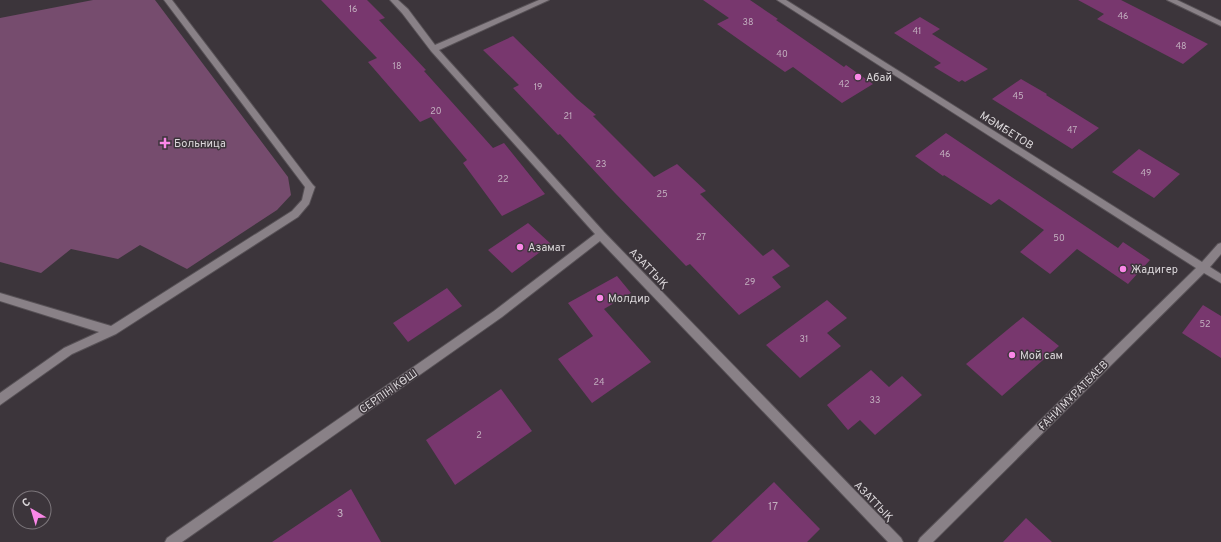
<svg xmlns="http://www.w3.org/2000/svg" width="1221" height="542" font-family="Overpass,sans-serif">
	<style>
		.green { fill: #764c6e }
		.building { fill: #78376e }
		.lines { fill: none; stroke-linecap: round; stroke-linejoin: round }
		.minor-casing { stroke: #575156; stroke-width: 2 }
		.minor { fill: #898187; fill-rule: evenodd }
		.poi-dot { fill: #fa87e7; stroke: #3c353b; stroke-width: 1.5 }
		.labels { text-anchor: middle; stroke-width: 3; stroke-linejoin: round; paint-order: stroke }
		.number-label { font-size: 9px; fill: #c2afbf }
		.poi-label { font-size: 11px; fill: #dbd7da; stroke: #3c353b; text-anchor: start }
		.street-label { font-size: 11px; fill: #dbd7da; stroke: #3c353b }
		.near-number-label { font-size: 11px; fill: #c2afbf }
	</style>
	<rect width="100%" height="100%" fill="#3c353b"/>
	<path class="green" d="M93,0H155L288,177L291,195L277,210L187,269L140,245L118,259L71,249L41,273L0,262V18Z"/>
	<path class="building" d="M321,0H367L385,18L379,20L426,70L424,71L493,148L504,143L545,194L502,216L463,163L467,160L431,117L420,122L368,62L377,58Z
		M703,0H750L778,19L776,20L844,67L846,65L873,84L842,103L793,67L785,72L717,24L729,18Z
		M1078,0H1121L1208,44L1183,64L1097,19L1104,14Z
		M920,17L940,29L932,34L988,69L965,82L962,80L959,82L934,67L941,63L894,33Z
		M513,36L577,99L596,115L593,116L654,177L677,164L706,191L700,194L763,256L773,249L790,266L772,277L781,287L739,315L690,264L686,266L615,193L560,134L558,135L513,88L519,85L483,50Z
		M1021,79L1047,94L1046,95L1099,128L1072,149L992,99Z
		M946,133L1118,248L1123,242L1150,260L1128,284L1077,249L1050,274L1020,252L1044,230L999,199L991,205L944,175L943,176L915,156Z
		M1139,149L1180,174L1154,198L1112,172Z
		M528,223L551,244L512,273L488,250Z
		M617,276L631,293L604,309L651,362L592,403L558,359L593,336L568,303Z
		M447,288L462,306L408,342L393,323Z
		M827,300L847,318L827,333L841,346L800,378L766,345Z
		M1203,305L1221,316V358L1182,333Z
		M1023,317L1059,346L1002,396L966,364Z
		M871,370L889,387L902,376L922,395L875,435L860,420L848,430L827,405Z
		M501,389L532,431L455,485L426,440Z
		M774,482L820,529L807,542H711Z
		M351,489L381,542H272Z
		M1026,518L1052,542H1003Z"/>
	<g class="lines">
		<g class="minor-casing">
			<path id="minor" d="M164,0H172L313,185L315,187L309,204L298,217L116,334L72,354L0,405V393L64,348L99,332L0,301V293L111,326L292,211L302,200L305,187Z
				M390,0H398L408,9L435,45L539,0H549L439,50L604,232L901,538L903,542H888L600,241L502,317L182,542H165L167,538L494,311L595,234L431,51L402,13Z
				M777,0H786L1202,262L1218,244L1221,243V254L1210,267L1221,274V283L1204,273L933,542H918L920,538L1196,268Z
				M1167,0H1177L1221,21V26Z"/>
		</g>
		<use href="#minor" class="minor"/>
	</g>
	<g class="poi-dot">
		<circle cx="858" cy="77" r="4"/>
		<path d="M163 137h4v4h4v4h-4v4h-4v-4h-4v-4h4z"/>
		<circle cx="520" cy="247" r="4"/>
		<circle cx="1123" cy="269" r="4"/>
		<circle cx="600" cy="298" r="4"/>
		<circle cx="1012" cy="355" r="4"/>
	</g>
	<g class="labels">
		<g class="number-label">
			<text x="353" y="12">16</text>
			<text x="1123" y="19">46</text>
			<text x="748" y="25">38</text>
			<text x="917" y="34">41</text>
			<text x="1181" y="49">48</text>
			<text x="782" y="57">40</text>
			<text x="397" y="69">18</text>
			<text x="844" y="87">42</text>
			<text x="538" y="90">19</text>
			<text x="1018" y="99">45</text>
			<text x="436" y="114">20</text>
			<text x="568" y="119">21</text>
			<text x="1072" y="133">47</text>
			<text x="945" y="157">46</text>
			<text x="601" y="167">23</text>
			<text x="1146" y="176">49</text>
			<text x="503" y="182">22</text>
			<text x="662" y="197">25</text>
			<text x="701" y="240">27</text>
			<text x="1059" y="241">50</text>
			<text x="750" y="285">29</text>
			<text x="1205" y="327">52</text>
			<text x="804" y="342">31</text>
			<text x="599" y="385">24</text>
			<text x="875" y="403">33</text>
			<text x="479" y="438">2</text>
		</g>
		<g class="poi-label">
			<text x="866" y="81">Абай</text>
			<text x="174" y="147">Больница</text>
			<text x="528" y="251">Азамат</text>
			<text x="1131" y="273">Жадигер</text>
			<text x="608" y="302">Молдир</text>
			<text x="1020" y="359">Мой сам</text>
		</g>
		<g class="street-label">
			<text transform="translate(1007 130) rotate(32)" y="4">МӘМБЕТОВ</text>
			<text transform="translate(649 268) rotate(46)" y="4">АЗАТТЫҚ</text>
			<text transform="translate(388 391) rotate(-35)" y="4">СЕРПІН КӨШ</text>
			<text transform="translate(1073 395) rotate(-45)" y="4">ҒАНИ МҰРАТБАЕВ</text>
			<text transform="translate(874 501) rotate(46)" y="4">АЗАТТЫҚ</text>
		</g>
		<g class="near-number-label">
			<text x="773" y="510">17</text>
			<text x="340" y="517">3</text>
		</g>
	</g>
	<g transform="translate(32 510) rotate(322)"><circle r="19" fill="#3c353b" stroke="#7c767b"/>
	<path d="M0-3L7 15L0 10L-7 15Z" fill="#fa87e7"/>
	<text y="-6" font-size="11" font-weight="bold" text-anchor="middle" fill="#dbd7da">С</text>
	</g>
</svg>
